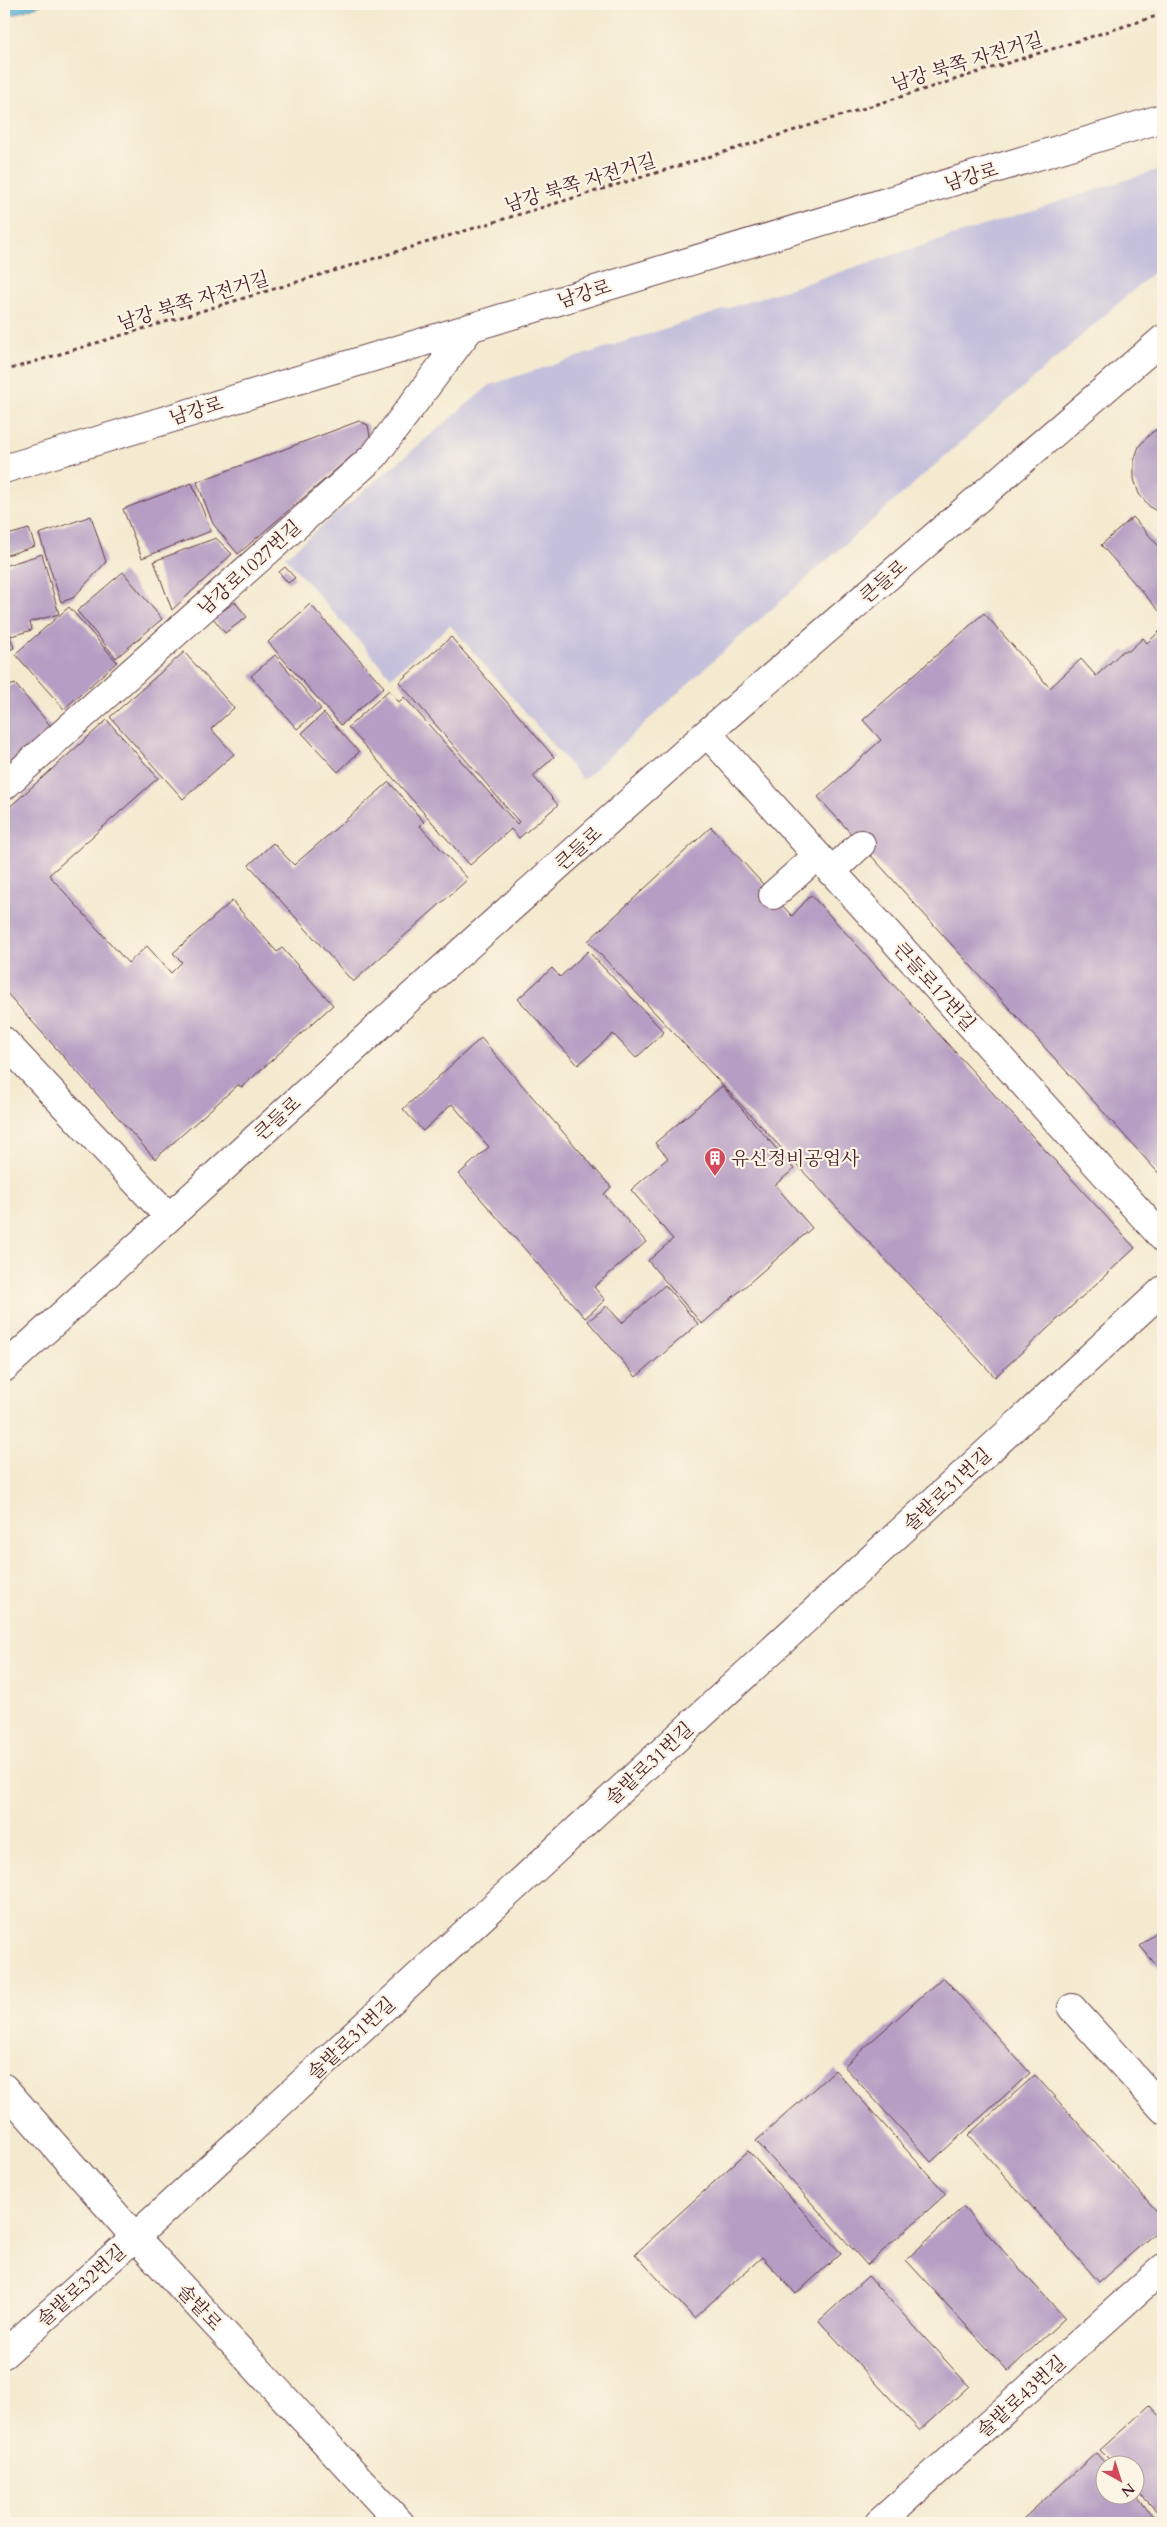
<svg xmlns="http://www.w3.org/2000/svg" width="1167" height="2527" font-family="Cardo,'Noto Serif KR',serif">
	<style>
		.industrial { fill: #c4c0db }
		.water { fill: #59b2d7; stroke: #526881 }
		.building { fill: #b59dc3 }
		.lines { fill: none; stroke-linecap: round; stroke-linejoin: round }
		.minor-casing { stroke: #643d44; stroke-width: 30 }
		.path { stroke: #643d44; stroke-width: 3; stroke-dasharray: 4 4; stroke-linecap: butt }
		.minor { stroke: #fff; stroke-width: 28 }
		.labels { text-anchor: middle; stroke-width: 4.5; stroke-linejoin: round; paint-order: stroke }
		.street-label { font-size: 19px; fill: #4a1f2b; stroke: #fcf5e5 }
		.poi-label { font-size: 19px; fill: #4a1f2b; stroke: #fcf5e5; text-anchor: start }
	</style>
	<rect width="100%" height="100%" fill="#fcf5e5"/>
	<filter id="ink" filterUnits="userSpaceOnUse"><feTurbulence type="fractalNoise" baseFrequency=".02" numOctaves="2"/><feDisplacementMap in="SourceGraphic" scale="10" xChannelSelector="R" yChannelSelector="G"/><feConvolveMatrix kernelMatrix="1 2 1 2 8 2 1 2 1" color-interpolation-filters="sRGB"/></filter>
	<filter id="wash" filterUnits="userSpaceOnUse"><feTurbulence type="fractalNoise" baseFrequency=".0096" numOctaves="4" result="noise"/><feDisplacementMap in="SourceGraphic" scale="20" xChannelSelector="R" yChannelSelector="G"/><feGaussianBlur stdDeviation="1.12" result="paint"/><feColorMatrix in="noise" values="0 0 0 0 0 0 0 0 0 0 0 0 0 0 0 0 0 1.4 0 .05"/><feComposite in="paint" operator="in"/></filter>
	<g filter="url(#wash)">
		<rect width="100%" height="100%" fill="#f4ead0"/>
		<path class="industrial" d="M1163,168V264L714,660L583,780L450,625L391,677L285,557L490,385Z"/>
		<path class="water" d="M4,4H43L4,18Z"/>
		<g id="blocks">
			<path class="building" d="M359,421L368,425L370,437L367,443L238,554L213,524L197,482Z
				M1163,425V515L1150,507L1139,494L1134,479V461L1139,446L1151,433Z
				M192,483L211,531L142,558L123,509Z
				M91,516L106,562L73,598L61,602L39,534Z
				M1133,517L1163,551V609L1160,612L1101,545Z
				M29,529L35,546L4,556V536Z
				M216,538L232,554L172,610L154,561Z
				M42,554L59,614L30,622L32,630L11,636L4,612V566Z
				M285,567L295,578L288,583L279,572Z
				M123,572L162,619L116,658L77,611Z
				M235,602L247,617L225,633L213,618Z
				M310,604L384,687L341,725L268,642Z
				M69,607L117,662L64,709L15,654Z
				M984,613L1050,688L1081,659L1096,676L1123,651H1129L1143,638L1147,643L1161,630L1163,632V1178L818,797L881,740L863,720Z
				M4,620L14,648L4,652Z
				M451,637L554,757L533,776L558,805L519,838L511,829L470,865L348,727L389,690L399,702L404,697L517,824L519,822L399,682Z
				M184,652L234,708L211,729L234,754L183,799L110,717Z
				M275,655L321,709L297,729L251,676Z
				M15,684L55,731L4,774V688Z
				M324,713L359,752L338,772L302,733Z
				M107,720L158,778L49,875L128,963L147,946L171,973L182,962L173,953L232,901L277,952L282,948L333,1005L242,1087L238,1085L155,1159L4,990V812Z
				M389,782L424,822L420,826L468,879L353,982L249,865L273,843L294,865Z
				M711,827L792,916L811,895L1135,1248L995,1377L588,941Z
				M588,951L664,1032L636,1058L613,1034L578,1065L518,999L552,968L560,977Z
				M481,1038L611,1187L604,1194L646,1242L594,1287L605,1300L585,1318L459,1174L489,1147L452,1104L423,1131L403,1109Z
				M722,1086L794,1169L775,1185L812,1228L702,1324L648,1261L673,1239L631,1190L668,1158L655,1143Z
				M665,1285L698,1324L636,1377L588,1321L607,1306L622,1323Z
				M1163,1926V1973L1140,1946Z
				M943,1977L1030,2073L931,2162L844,2066Z
				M835,2070L946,2194L867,2265L756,2141Z
				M1035,2075L1163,2218V2226L1099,2282L968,2135Z
				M748,2151L841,2253L796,2294L762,2257L694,2318L635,2254Z
				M963,2207L1065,2318L1008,2371L906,2260Z
				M868,2276L969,2386L920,2431L819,2321Z
				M1150,2405L1163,2419V2518L1134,2487V2464H1114L1100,2450Z
				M1096,2453L1106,2464L1104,2494H1134L1160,2523H1029L1024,2518Z"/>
		</g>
	</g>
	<g filter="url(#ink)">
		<use href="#blocks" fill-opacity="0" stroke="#643d44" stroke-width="1"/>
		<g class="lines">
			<g class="minor-casing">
				<path id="minor" d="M4,469L1163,118
					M707,733L1163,1238
					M4,786L374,456L471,327
					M831,872L861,844
					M773,895L817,856
					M4,1041L169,1217
					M4,1368L414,994L707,733L1163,339
					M1072,2008L1163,2109
					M4,2088L135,2237L400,2523
					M4,2354L135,2237L1163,1290
					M879,2523L1163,2268"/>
			</g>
			<path class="path" d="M4,371L754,143L1163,14"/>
			<use href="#minor" class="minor"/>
		</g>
	</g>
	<defs>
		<g id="building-pin" transform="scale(1.125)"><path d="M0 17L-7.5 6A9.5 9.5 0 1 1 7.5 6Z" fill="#d1495b" stroke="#fcf5e5"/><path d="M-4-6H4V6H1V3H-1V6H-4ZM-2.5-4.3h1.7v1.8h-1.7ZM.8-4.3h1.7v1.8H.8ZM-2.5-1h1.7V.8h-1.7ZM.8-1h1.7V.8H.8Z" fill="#fff"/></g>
	</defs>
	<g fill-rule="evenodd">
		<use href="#building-pin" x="715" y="1158"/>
	</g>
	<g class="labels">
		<g class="street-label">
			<text transform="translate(967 61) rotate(-17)" y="7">남강 북쪽 자전거길</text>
			<text transform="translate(971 176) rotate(-17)" y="7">남강로</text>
			<text transform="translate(580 182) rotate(-17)" y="7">남강 북쪽 자전거길</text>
			<text transform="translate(584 293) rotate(-17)" y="7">남강로</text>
			<text transform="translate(193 300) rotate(-17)" y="7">남강 북쪽 자전거길</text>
			<text transform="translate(196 410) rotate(-17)" y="7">남강로</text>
			<text transform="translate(249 567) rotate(-42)" y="7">남강로1027번길</text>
			<text transform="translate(883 581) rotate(-41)" y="7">큰들로</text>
			<text transform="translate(578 848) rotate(-42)" y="7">큰들로</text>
			<text transform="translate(935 986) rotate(48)" y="7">큰들로17번길</text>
			<text transform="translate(277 1118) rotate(-42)" y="7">큰들로</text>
			<text transform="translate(947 1489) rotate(-43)" y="7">솔밭로31번길</text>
			<text transform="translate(649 1763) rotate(-43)" y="7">솔밭로31번길</text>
			<text transform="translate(351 2038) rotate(-43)" y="7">솔밭로31번길</text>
			<text transform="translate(81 2285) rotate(-42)" y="7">솔밭로32번길</text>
			<text transform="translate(200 2307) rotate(47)" y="7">솔밭로</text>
			<text transform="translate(1021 2396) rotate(-42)" y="7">솔밭로43번길</text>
		</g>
		<g class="poi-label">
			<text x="731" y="1165">유신정비공업사</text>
		</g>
	</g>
	<rect width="1167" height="2527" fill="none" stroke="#fcf5e5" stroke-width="20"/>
	<g transform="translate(1120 2480) rotate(141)"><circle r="24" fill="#fcf5e5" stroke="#b59f9b"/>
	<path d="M0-4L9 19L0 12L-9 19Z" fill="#d1495b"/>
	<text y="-8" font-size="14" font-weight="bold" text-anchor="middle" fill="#4a1f2b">N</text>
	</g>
</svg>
